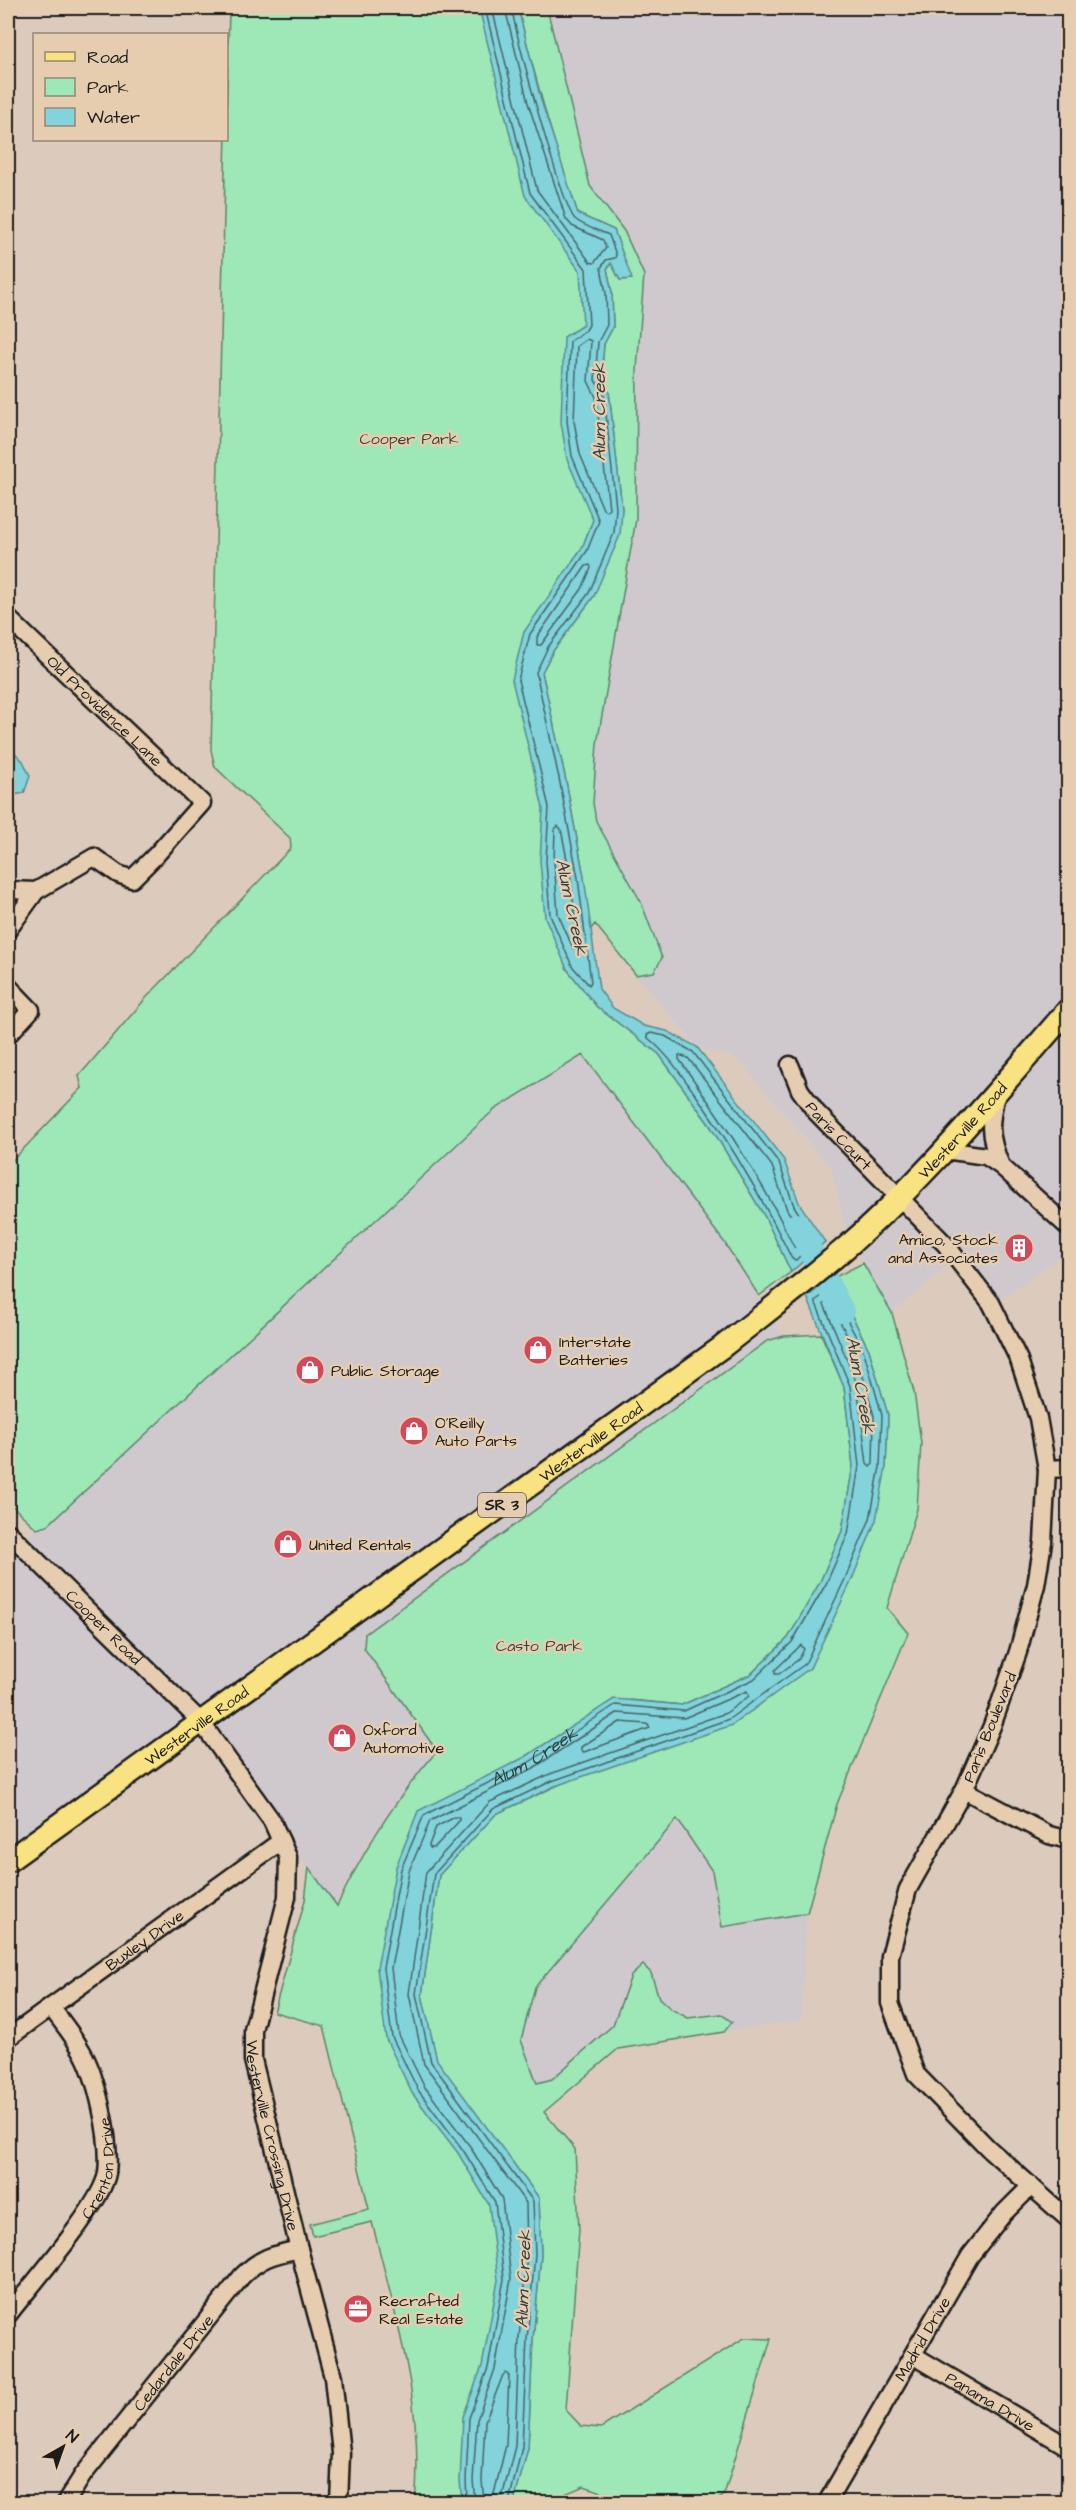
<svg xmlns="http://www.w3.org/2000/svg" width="1076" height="2510" font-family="'Architects Daughter',sans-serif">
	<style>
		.built { fill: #cfc9ce }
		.green { fill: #9ee7b6; stroke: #5d8269; stroke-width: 1.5 }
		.water { fill: #82d3db; stroke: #598a8f; stroke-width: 1.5 }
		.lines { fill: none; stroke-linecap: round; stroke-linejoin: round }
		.shore { stroke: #456568; stroke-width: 1.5 }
		.river { stroke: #82d3db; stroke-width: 24 }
		.minor-casing { stroke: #1c1c1c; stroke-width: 21 }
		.major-casing { stroke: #1c1c1c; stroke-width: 26 }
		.minor { stroke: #e7cdaf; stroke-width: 16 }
		.major { stroke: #f8e281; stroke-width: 21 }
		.labels { text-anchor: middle; stroke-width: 5; stroke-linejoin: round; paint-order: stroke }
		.shield { fill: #e7cdaf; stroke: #595148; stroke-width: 1.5 }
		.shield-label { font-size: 15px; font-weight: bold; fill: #1c1c1c }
		.park-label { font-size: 16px; fill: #36453b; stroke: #e7cdaf }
		.street-label { font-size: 16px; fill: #1c1c1c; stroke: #e7cdaf }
		.poi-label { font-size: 16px; fill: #1c1c1c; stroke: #e7cdaf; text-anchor: start }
		.water-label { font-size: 18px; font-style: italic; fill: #304142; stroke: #e7cdaf }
	</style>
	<rect width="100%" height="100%" fill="#dccbbd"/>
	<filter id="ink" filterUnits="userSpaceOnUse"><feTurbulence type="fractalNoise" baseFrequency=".0167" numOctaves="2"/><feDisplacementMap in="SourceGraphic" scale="12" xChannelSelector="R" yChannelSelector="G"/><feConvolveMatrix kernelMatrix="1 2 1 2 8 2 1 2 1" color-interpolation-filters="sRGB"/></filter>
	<g filter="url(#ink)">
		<path class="built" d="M547,8H1068V1251L994,1304L958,1257L892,1313L863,1263L845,1227L832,1170L739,1060L697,1047L636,975L654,972L641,902L596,821L593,803L597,744L636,519L637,370L644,276L624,231L590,186Z
			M584,1055L724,1242L784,1336L766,1341L364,1649L438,1751L415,1776L369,1841L336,1906L200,1723L8,1863V1545L37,1529L47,1526L495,1110Z
			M677,1818L712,1871L722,1926L807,1913L801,2020L724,2032L731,2022L721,2014L688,2018L671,2009L659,1998L651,1973L631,1977L613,2025L552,2079L537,2083L521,2040L535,1987Z"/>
		<path class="green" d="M229,8H501L574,209L593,329V520L582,548L573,560L532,660L584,877L566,781L542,672L553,651L594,596L622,509L609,392L601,380L604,344L613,327L612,292L607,269L611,263L620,280L631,279L614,230L578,214C554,146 535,78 518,8H547L590,186L624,231L644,275L637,370L636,519L597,744L593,803L596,821L641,902L662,958L654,972L636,975L595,924L564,961L567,969L597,1007L659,1054L711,1127L765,1217L791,1272L759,1296L724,1242L583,1055L494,1110L47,1526L37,1529L8,1502L13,1494L8,1488V1165L82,1088L79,1076L146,998L291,848L290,838L215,767L211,750Z
			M863,1263L892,1313L914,1392L921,1443L917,1509L887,1608L908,1633L837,1804L807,1913L722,1927L712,1871L677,1819L535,1987L521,2040L537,2083L552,2079L613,2025L631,1976L643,1965L651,1973L659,1998L671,2009L688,2018L721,2014L732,2022L724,2032L618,2049L544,2112L575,2149L579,2229L566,2410L581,2426L601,2428L744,2338L771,2339L724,2495L715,2502H633L584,2486L567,2493L560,2502H514L528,2448L533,2339L541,2255L539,2198L437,2061L422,1995L439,1875L496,1814L810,1668L886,1467L888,1415L869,1350L833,1278Z
			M821,1334L844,1387L853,1466L842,1531L820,1582L788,1638L751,1674L682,1705L631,1700L544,1745L525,1757L399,1922L437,2082L513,2168L488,2502H415C425,2407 395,2314 372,2222L313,2236L310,2224L369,2209L324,2026L274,2012L305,1900L309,1868L337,1906C364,1849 396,1798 437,1751L364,1648L365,1634L767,1341L784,1336Z"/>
		<path class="water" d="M479,8H518L541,100L578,214L614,230L632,279L620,280L611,263L607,269L612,292L613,327L604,344L601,380L609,392L622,509L620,535L594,596L553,651L542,672L566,781L584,877L599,989L613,1008L644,1026L667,1031L697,1047L784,1160L799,1203L825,1242L791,1272L765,1217L711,1127L659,1054L597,1007L567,969L545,917L540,861L543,808L512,680L524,632L582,548L593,520L567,459L561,422L564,337L583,325L580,271L525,196Z
			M8,746L23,761L30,776L24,793L8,796Z
			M833,1278L869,1350L888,1415L886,1467L876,1520L851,1582L810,1668L732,1725L555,1786L496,1814L439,1875L422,1995L437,2060L539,2198L541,2255L533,2339L528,2448L514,2502H462L460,2481L463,2417L482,2366L498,2280L489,2205L458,2153L412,2093L386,2039L377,1968L396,1867L418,1811L525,1757L614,1699L682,1705L751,1674L788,1638L820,1582L842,1531L853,1466L844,1387L807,1297Z"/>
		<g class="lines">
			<g class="shore">
				<path d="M485,8L530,193L586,269L589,325L586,330L570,341L567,421L572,456L599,521L587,551L530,634L518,680L549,807L546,861L550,915L572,966L589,985L591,982L578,878L560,783L536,672L548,647L589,593L614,533L616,508L604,395L595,380L598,342L607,325L606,293L601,268L606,260L615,258L616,255L609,235C598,230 584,227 575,219C563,208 514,32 512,8"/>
				<path d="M492,8L537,190L590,262L594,263L606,248L603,240L572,226L566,219L528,103L505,8"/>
				<path d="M587,339L591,341L588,381L596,397L609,508L606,511L603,509L580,454L574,421L577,346Z"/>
				<path d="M590,565L591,568L582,589L541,645H537V637L586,566Z"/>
				<path d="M558,826L561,829L571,880L578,946L576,949L573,948L558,914L554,861L555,829Z"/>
				<path d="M651,1033L665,1036L693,1052L779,1163L794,1206L816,1240L796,1260L792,1259C765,1203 734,1149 698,1098C682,1076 669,1055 648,1038L647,1035Z"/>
				<path d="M679,1055L688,1058L772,1166L787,1210L807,1238L798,1248L794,1247C763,1180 721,1119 679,1059Z"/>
				<path d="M827,1300L830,1302L857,1355L874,1416L873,1464L870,1467L867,1464L857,1384L824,1304Z"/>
				<path d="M801,1645L804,1649L799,1659L779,1674H775V1670Z"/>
				<path d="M620,1722L647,1724L650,1728L584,1752L581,1751V1747Z"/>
				<path d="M455,1817H459V1821L434,1848H430L429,1845L436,1827Z"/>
				<path id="s1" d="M467,2502L466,2480L469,2418L488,2368L504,2279L495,2202L463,2150L418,2090L392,2037L383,1968L401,1869L424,1815L528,1763L615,1705L684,1711L754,1679L792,1642L826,1584L848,1534L859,1466L850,1386L815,1301L831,1289L864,1352L882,1415L880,1467L870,1519L845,1579L805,1664L729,1719L552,1781L493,1809L434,1874L416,1994L431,2062L533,2201L535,2255L527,2339L522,2447L509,2502"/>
				<path d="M475,2502L473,2480L477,2420L495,2369L511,2279L502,2199L469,2145L424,2086L399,2035L391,1968L409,1871L430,1821L532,1769L617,1713L684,1718L747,1691L749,1696L726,1713L550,1774L490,1802L426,1872L409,1994L424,2064L526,2203L527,2255L519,2338L515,2446L501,2502"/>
				<path d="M484,2502L482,2480L485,2421L503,2375L506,2373L509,2376L506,2445L492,2502"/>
			</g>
			<path class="river" d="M797,1225L842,1311"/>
			<g class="minor-casing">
				<g id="minor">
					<path id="s2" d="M8,618L202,803L156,855L132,879L118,874L94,857L36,891L8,930"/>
					<path d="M8,890L36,891"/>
					<path d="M8,986L31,1010L8,1035"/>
					<path id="s3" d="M790,1065L800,1090L816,1112L946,1245L991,1303L1019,1360L1038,1418L1047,1469L1043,1542L1036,1585L1018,1652L992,1726L964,1790L908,1889L890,1956V2003L916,2074L988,2148L1068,2219"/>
					<path d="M997,1091C989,1123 988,1135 1001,1166"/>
					<path d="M945,1150L986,1156L1001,1166L1068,1227"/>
					<path d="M1047,1469L1068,1468"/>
					<path id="s4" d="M8,1532L201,1722L272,1821L288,1857L287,1897L253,2030V2060L299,2249L333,2377L341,2453L339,2502"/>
					<path d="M964,1790L1049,1835L1068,1840"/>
					<path id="s5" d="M8,2038L281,1841"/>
					<path id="s6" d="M8,2315C30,2286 102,2205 107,2173C111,2141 97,2075 80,2048C72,2034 61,2021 51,2007"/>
					<path id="s7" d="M913,2355L1068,2447"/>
					<path id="s8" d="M66,2502L83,2475L242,2276C261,2257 273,2255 299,2249"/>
					<path id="s9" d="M827,2502L970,2256L1004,2213L1031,2186"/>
				</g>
			</g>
			<g class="major-casing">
				<g id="major">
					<path id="s10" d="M8,1861L722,1347C765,1313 809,1280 850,1244C930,1173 998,1090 1068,1010"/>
				</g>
			</g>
			<use href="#minor" class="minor"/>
			<use href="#major" class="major"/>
		</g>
	</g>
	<defs>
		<g id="building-disc" transform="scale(1.5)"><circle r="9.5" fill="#d1495b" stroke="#e7cdaf"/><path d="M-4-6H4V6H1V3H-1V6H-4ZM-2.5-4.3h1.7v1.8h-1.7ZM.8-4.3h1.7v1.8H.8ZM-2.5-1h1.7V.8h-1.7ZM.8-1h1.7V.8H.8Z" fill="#fff"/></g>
		<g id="shop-disc" transform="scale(1.5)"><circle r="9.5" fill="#d1495b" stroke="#e7cdaf"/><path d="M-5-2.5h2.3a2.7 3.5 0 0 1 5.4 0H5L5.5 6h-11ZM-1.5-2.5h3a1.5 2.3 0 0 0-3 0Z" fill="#fff"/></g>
		<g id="office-disc" transform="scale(1.5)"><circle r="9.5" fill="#d1495b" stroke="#e7cdaf"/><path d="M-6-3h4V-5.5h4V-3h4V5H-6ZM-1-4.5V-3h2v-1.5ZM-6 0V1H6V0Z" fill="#fff"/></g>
	</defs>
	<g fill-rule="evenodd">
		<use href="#building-disc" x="1019" y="1248"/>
		<use href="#shop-disc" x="538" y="1350"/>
		<use href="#shop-disc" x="310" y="1370"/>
		<use href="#shop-disc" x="414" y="1431"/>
		<use href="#shop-disc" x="288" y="1544"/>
		<use href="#shop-disc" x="342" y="1738"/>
		<use href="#office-disc" x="358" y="2309"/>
	</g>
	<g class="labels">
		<rect class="shield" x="478" y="1493" width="48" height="24" rx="4.5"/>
		<g class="shield-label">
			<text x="502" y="1510">SR 3</text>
		</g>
		<g class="park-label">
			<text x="409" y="444">Cooper Park</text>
			<text x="539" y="1651">Casto Park</text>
		</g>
		<g class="street-label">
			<text dy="6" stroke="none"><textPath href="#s2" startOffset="134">Old Providence Lane</textPath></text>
			<text dy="6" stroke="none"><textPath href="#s10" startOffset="1204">Westerville Road</textPath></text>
			<text dy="6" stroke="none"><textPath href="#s3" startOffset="87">Paris Court</textPath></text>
			<text dy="6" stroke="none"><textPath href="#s10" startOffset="718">Westerville Road</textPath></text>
			<text dy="6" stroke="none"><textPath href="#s4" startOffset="135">Cooper Road</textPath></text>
			<text dy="6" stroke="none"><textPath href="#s10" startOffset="232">Westerville Road</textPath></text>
			<text transform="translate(989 1727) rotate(-68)" y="6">Paris Boulevard</text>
			<text dy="6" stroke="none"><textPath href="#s5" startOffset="168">Buxley Drive</textPath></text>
			<text dy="6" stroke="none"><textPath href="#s4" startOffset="717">Westerville Crossing Drive</textPath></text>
			<text dy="6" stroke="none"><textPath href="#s6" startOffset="177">Crenton Drive</textPath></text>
			<text dy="6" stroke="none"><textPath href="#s9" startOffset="189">Madrid Drive</textPath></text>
			<text dy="6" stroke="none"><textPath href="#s8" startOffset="176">Cedardale Drive</textPath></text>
			<text dy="6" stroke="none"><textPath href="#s7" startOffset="90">Panama Drive</textPath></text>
		</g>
		<g class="poi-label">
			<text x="998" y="1245" text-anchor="end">Amico, Stock<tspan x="998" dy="18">and Associates</tspan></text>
			<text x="559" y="1347">Interstate<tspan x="559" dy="18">Batteries</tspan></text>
			<text x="331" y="1376">Public Storage</text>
			<text x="435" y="1428">O'Reilly<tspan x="435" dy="18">Auto Parts</tspan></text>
			<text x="309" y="1550">United Rentals</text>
			<text x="363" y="1735">Oxford<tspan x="363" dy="18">Automotive</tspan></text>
			<text x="379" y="2306">Recrafted<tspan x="379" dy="18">Real Estate</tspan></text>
		</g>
		<g class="water-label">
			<text transform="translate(599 412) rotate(-90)" y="6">Alum Creek</text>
			<text transform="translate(572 907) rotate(78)" y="6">Alum Creek</text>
			<text transform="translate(861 1385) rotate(80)" y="6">Alum Creek</text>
			<text dy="6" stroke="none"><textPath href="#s1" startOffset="854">Alum Creek</textPath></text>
			<text transform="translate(523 2279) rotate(-88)" y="6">Alum Creek</text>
		</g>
	</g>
	<rect width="1076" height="2510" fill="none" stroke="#e7cdaf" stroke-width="30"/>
	<rect x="15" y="15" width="1046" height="2480" fill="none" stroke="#1c1c1c" stroke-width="2" filter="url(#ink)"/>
	<rect x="33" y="33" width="195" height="108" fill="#e7cdaf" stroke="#968674" stroke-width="1.5"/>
	<rect x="45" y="52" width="30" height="9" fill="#f8e281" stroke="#968674" stroke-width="1.5"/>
	<text x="87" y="63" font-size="18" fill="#1c1c1c">Road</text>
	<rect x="45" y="78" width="30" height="18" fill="#9ee7b6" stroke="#968674" stroke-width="1.5"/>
	<text x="87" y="93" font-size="18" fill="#1c1c1c">Park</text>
	<rect x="45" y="108" width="30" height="18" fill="#82d3db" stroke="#968674" stroke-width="1.5"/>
	<text x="87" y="123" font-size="18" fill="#1c1c1c">Water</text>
	<g transform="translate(63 2447) rotate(40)" stroke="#e7cdaf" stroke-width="4.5" paint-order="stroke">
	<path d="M0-4.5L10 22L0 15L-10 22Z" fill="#1c1c1c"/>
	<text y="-9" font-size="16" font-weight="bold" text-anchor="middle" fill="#1c1c1c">N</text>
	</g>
</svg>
